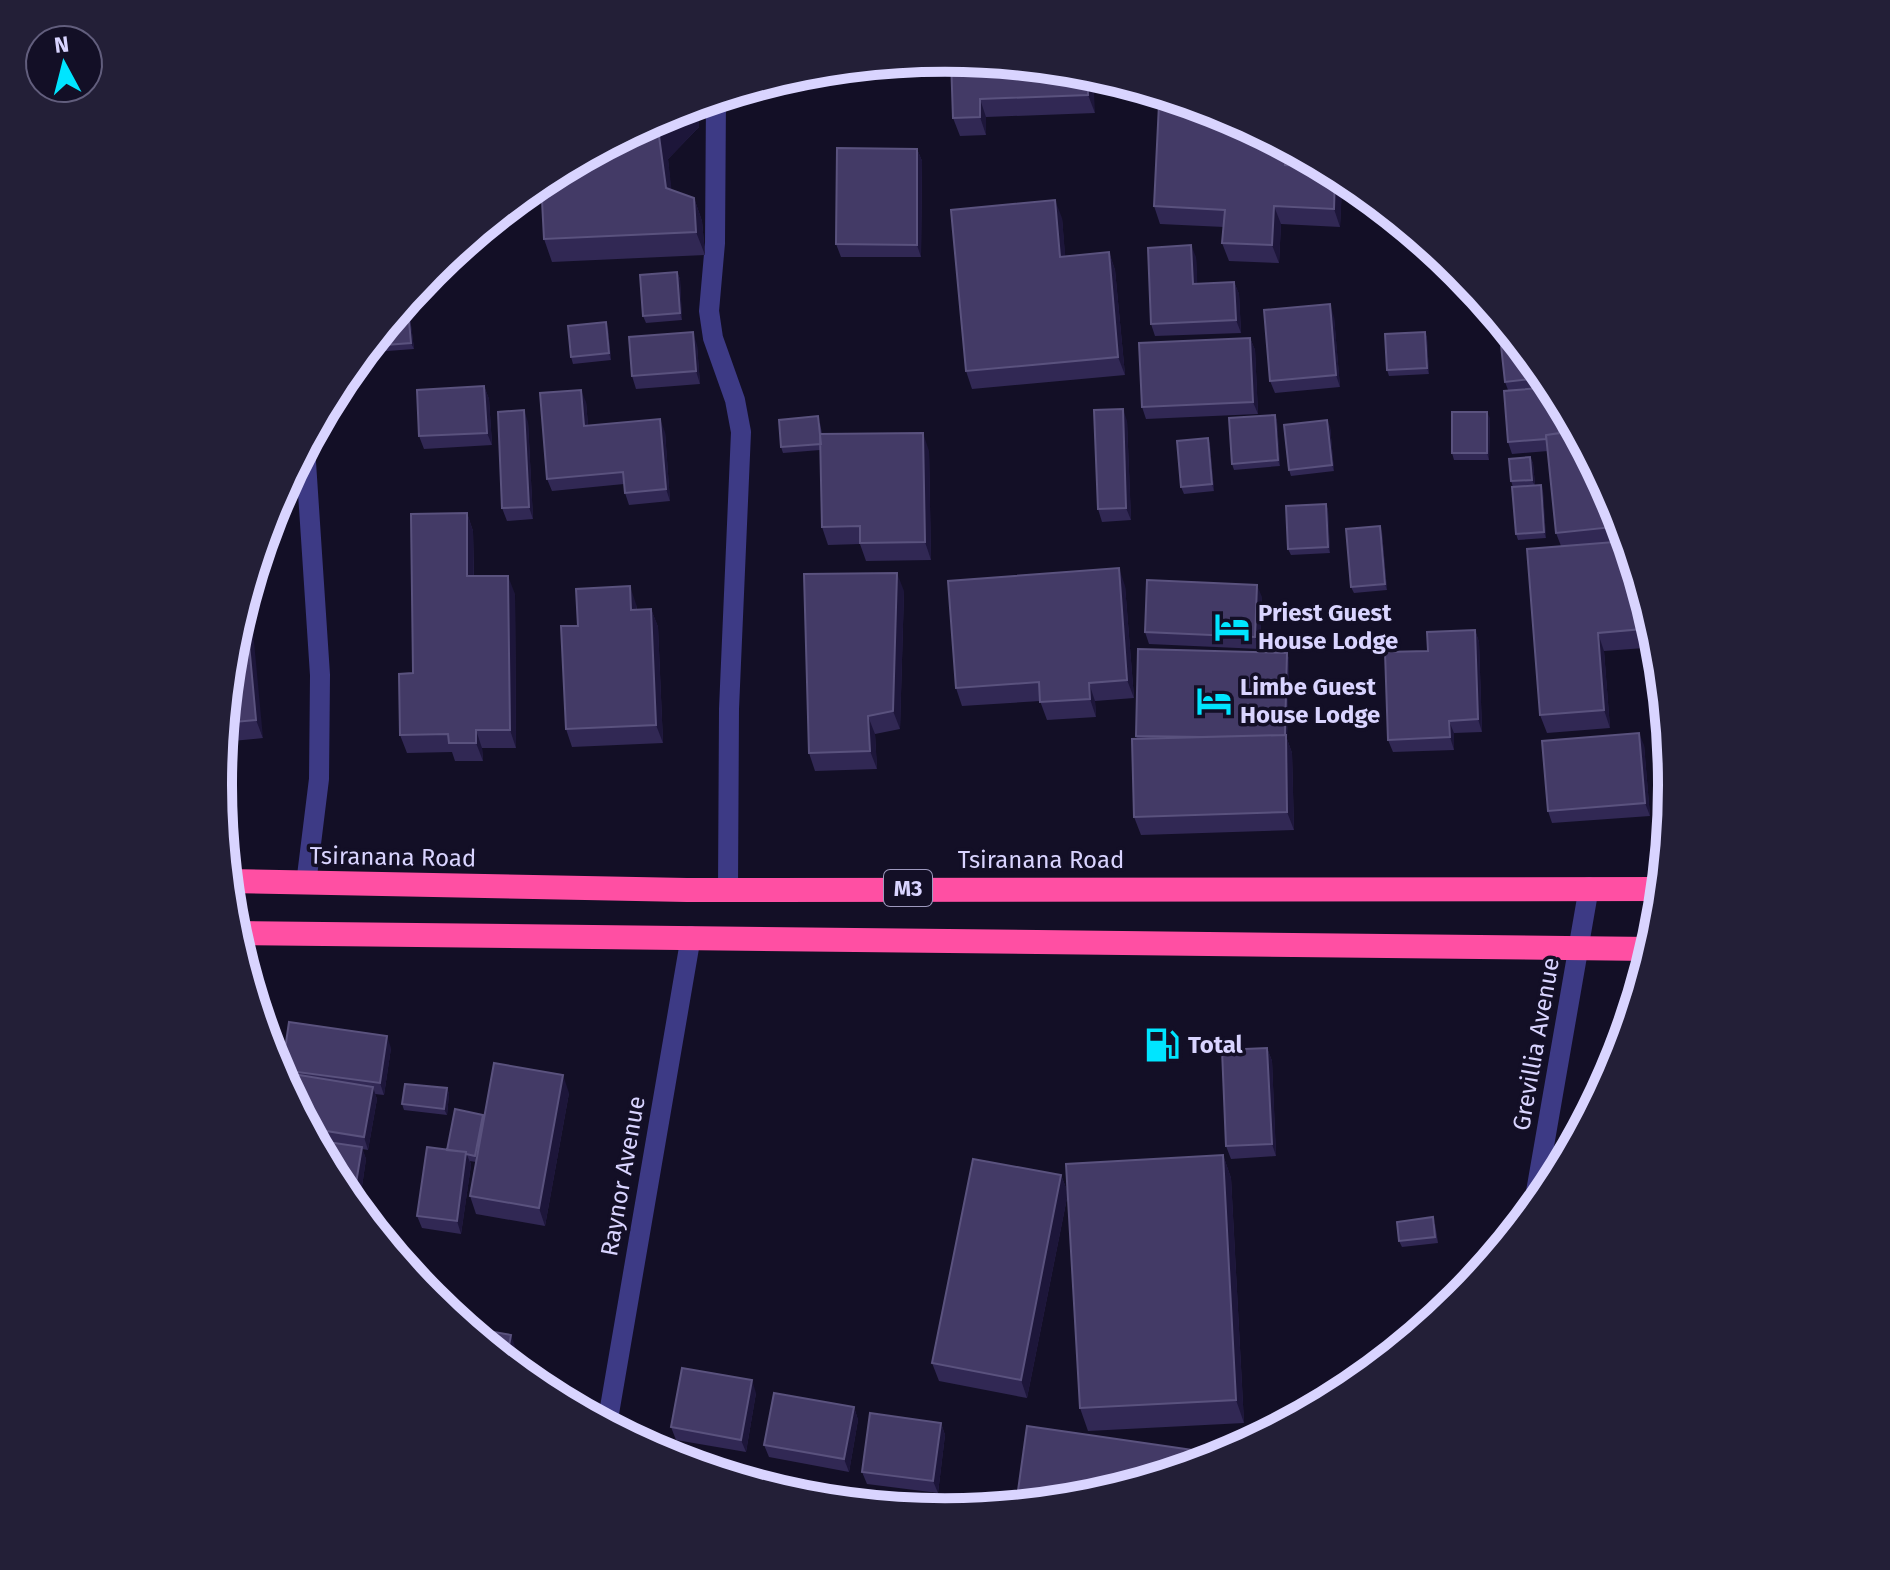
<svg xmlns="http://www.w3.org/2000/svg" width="1890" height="1570" font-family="'Fira Sans',sans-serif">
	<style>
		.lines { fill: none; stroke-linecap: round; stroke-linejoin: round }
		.lane { stroke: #3d3a85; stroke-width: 20 }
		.street { stroke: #3d3a85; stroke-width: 20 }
		.highway { stroke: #ff4fa3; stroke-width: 24 }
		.wall { fill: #312854 }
		.shaded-wall { fill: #1d163a }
		.building { fill: #433a66; stroke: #5a527e; stroke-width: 2 }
		.labels { text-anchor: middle; stroke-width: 7; stroke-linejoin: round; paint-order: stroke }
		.shield { fill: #130f26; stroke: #9e99be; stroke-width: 2 }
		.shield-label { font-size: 22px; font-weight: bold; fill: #d9d4ff }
		.poi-label { font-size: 24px; font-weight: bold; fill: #d9d4ff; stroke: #130f26; text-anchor: start }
		.street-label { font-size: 24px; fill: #d9d4ff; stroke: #130f26 }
		.rim { fill: none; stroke: #d9d4ff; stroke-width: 10 }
	</style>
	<rect width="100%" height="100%" fill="#130f26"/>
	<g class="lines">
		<path class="lane" d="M607,1425L691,936"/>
		<path class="street" d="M716,98L715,243L709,311L713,338L735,400L741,432L729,709L728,888
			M305,447L320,675L319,779L306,884
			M1533,1209L1589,887"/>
		<path class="highway" d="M227,881L687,890L1662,889
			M234,933L1651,949"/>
	</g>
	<path class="wall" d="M951,59L1087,72L1095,113L986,117V135L960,136L953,118Z
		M698,104L699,127L668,159L671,190L694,198L702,221L705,255L552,262L544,239L667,113Z
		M917,149L922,161L921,257H841L836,244Z
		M1293,150L1292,166L1342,186L1340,227L1281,224L1279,263L1229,261L1222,243L1224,227L1160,224L1154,206Z
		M1062,218L1065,256L1109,252L1115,270L1125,375L972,389L966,371Z
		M1196,257L1197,284L1234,282L1239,294L1241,333L1155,336L1151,324Z
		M677,272L680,279L682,320L646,323L643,316Z
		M410,317L414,349L374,352L372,346Z
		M1334,317L1340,387L1275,393L1270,381Z
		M1498,318L1550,381L1560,401L1563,433L1617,507L1658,644V647L1604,651L1610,728L1547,733L1540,715L1561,546L1556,533L1548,451L1512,454L1508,442V390L1505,382Z
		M608,328L611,360L573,364L571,357Z
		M1425,332L1427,338L1429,374L1389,376L1387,370Z
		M1250,338L1255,350L1258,414L1146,419L1142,407Z
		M697,345L700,384L636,389L632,376Z
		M484,386L489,399L492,445L424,449L419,436Z
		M586,402L588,425L665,432L670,501L629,505L625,493L624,484L552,491L547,479Z
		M1275,415L1277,421L1280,466L1234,470L1232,464Z
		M1490,418L1489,460H1454L1452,453Z
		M1127,421L1131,520L1102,522L1098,509Z
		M528,422L533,519L507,521L502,508Z
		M820,423L822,434L929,451L931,560L866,561L860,544L828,545L822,527L820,450L783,453L781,447Z
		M1330,426L1334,471L1291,476L1289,470Z
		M1208,438L1210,445L1214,491L1184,494L1181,487Z
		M1530,457L1533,463L1535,485L1543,491L1546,538L1518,540L1516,534L1513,487L1511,481Z
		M1326,504L1328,510L1330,553L1291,555L1288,549Z
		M467,513L473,531L474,576L515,594L516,748H482L483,761H455L452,752L407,753L400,735L413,673Z
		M1382,532L1387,590L1354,593L1351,587Z
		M1125,586L1134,698L1095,701L1096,717L1047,720L1040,701L962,706L956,688Z
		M904,591L900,729L875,734L877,769L815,771L809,753Z
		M1262,597L1260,649L1149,644L1145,632Z
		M636,604L637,610L651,609L658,627L663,743L572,747L566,729Z
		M1475,630L1479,642L1482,732L1454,733V750L1393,752L1388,740L1428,651Z
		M232,643L263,738L222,742Z
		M1287,653L1289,659L1287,739L1292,753L1294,830L1141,835L1134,817L1137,739L1136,736Z
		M1644,745L1650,816L1552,823L1548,811Z
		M391,1048L384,1095L375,1094L377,1099L368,1150L362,1149L366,1159L359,1207L355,1206L340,1189L285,1085L286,1080L282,1070Z
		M1267,1048L1272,1061L1276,1156L1231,1159L1226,1146Z
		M447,1088L449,1094L447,1115L404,1110L402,1104Z
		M569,1093L545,1226L476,1214L470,1196L476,1162L470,1161L471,1165L461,1234L422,1228L417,1216L447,1150L484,1118Z
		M1223,1155L1231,1178L1244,1423L1088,1431L1080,1408Z
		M1061,1175L1068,1193L1027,1398L939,1381L932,1363Z
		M1435,1224L1438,1243L1402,1247L1399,1241Z
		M756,1393L746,1452L676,1440L671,1427Z
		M854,1407L858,1420L849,1472L769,1457L764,1445Z
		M941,1423L945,1435L938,1493L867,1484L862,1472Z"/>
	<path class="shaded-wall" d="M1087,72L1093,74L1095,113L1088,95Z
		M980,99L986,117V135L980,117Z
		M698,104L699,127L668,159L674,211L666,188L659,136L688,107Z
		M1286,147L1293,150L1291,183L1285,165Z
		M917,149L922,161L921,257L917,245Z
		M1335,173L1338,175L1342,186L1340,227L1334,209Z
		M694,198L702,221L705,255L696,232Z
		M1055,200L1062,218L1067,275L1060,257Z
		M1274,206L1281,224L1279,263L1272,245Z
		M1191,245L1196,257L1198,296L1193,284Z
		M1109,252L1115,270L1125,375L1118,357Z
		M677,272L680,279L682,320L680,313Z
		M1234,282L1239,294L1241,333L1236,320Z
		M1330,304L1334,317L1340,387L1336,375Z
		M408,310L410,317L414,349L411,343Z
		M606,322L608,328L611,360L609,353Z
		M693,332L697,345L700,384L696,371Z
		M1425,332L1427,338L1429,374L1427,368Z
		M1250,338L1255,350L1258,414L1253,402Z
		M484,386L489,399L492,445L487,433Z
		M581,390L586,402L589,438L584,426Z
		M1556,393L1560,401L1564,450L1560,438Z
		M1123,409L1127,421L1131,520L1126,508Z
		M524,410L528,422L533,519L529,507Z
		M1487,412L1490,418L1489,460L1487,453Z
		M1275,415L1277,421L1280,466L1278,460Z
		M660,419L665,432L670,501L666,489Z
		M1327,420L1330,426L1334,471L1332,465Z
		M923,433L929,451L931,560L925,542Z
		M1208,438L1210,445L1214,491L1212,484Z
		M1530,457L1533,463L1535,486L1532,480Z
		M1541,485L1543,491L1546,538L1544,532Z
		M1326,504L1328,510L1330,553L1328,547Z
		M467,513L473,531L474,594L467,576Z
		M1380,526L1382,532L1387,590L1385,584Z
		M1119,568L1125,586L1134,698L1127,680Z
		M897,573L904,591L900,729L893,711Z
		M508,576L515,594L516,748L510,730Z
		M1257,585L1262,597L1260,649L1255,637Z
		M630,586L636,604L637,628L631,610Z
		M249,588L263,738L256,720L245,600Z
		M651,609L658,627L663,743L656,725Z
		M1475,630L1479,642L1482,732L1478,719Z
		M1598,633L1604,651L1610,728L1604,710Z
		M1287,653L1289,659L1287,739L1292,753L1294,830L1287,812L1285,739Z
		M1089,683L1095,701L1096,717L1090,699Z
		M868,716L875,734L877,769L870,751Z
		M1449,721L1454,733V750L1450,737Z
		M476,730L482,748L483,761L476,743Z
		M1639,733L1644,745L1650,816L1645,803Z
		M387,1036L391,1048L384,1095L380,1083Z
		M1267,1048L1272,1061L1276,1156L1272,1144Z
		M563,1075L569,1093L545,1226L539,1208Z
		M373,1087L377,1099L368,1150L364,1137Z
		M447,1088L449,1094L447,1115L444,1109Z
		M483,1115L485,1121L477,1163L475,1156Z
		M362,1147L366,1159L359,1207L354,1195Z
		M466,1152L471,1165L461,1234L457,1221Z
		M1223,1155L1231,1178L1244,1423L1236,1400Z
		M1061,1175L1068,1193L1027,1398L1021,1380Z
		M511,1335L519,1358L517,1370L506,1361Z
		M752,1380L756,1393L746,1452L741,1440Z
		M854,1407L858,1420L849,1472L844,1459Z
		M941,1423L945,1435L938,1493L933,1481Z"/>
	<path class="building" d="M951,59L1087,72L1088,95L980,99V117L953,118Z
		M1159,104L1200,106L1224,114L1286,147L1285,165L1324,167L1335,173L1334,209L1274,206L1272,245L1222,243L1225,210L1154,206Z
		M688,107L659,136L666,188L694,198L696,232L544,239L541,181L667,113Z
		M837,148L917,149V245L836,244Z
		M1055,200L1060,257L1109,252L1118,357L966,371L951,210Z
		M1191,245L1193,284L1234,282L1236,320L1151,324L1148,248Z
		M677,272L680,313L643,316L640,275Z
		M1330,304L1336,375L1270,381L1264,310Z
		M408,310L411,343L372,346L371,343L398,312Z
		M1498,318L1546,377L1505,382Z
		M606,322L609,353L571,357L568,326Z
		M693,332L696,371L632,376L629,337Z
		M1425,332L1427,368L1387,370L1385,334Z
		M1250,338L1253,402L1142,407L1139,343Z
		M484,386L487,433L419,436L417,390Z
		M1553,387L1556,393L1559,433L1546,435V439L1508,442L1504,391Z
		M581,390L584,426L660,419L666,489L625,493L623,472L547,479L540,393Z
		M1123,409L1126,508L1098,509L1094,410Z
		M524,410L529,507L502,508L498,412Z
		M1452,412H1487V453H1452Z
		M1275,415L1278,460L1232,464L1229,418Z
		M818,416L821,444L781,447L779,420Z
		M1327,420L1332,465L1289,470L1284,425Z
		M1576,431L1617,507L1623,526L1556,533L1546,435Z
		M923,433L925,542L860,543V526L822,527L820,434Z
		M1208,438L1212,484L1181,487L1177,441Z
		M1530,457L1532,480L1511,481L1509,459Z
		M1541,485L1544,532L1516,534L1512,487Z
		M1326,504L1328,547L1288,549L1286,506Z
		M467,513V576H508L510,730H476V743H449L448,734L400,735L399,674L413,673L411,514Z
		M1380,526L1385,584L1351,587L1346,529Z
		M1627,541L1654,628L1598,633L1604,710L1540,715L1527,549Z
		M1119,568L1127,680L1089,683L1090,699L1040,702L1039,682L956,688L948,581Z
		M897,573L893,711L868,716L870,751L809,753L804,574Z
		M1147,580L1257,585L1255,637L1145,632Z
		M630,586L631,610L651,609L656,725L566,729L561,626H578L576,589Z
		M245,600L256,720L224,723L232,643Z
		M1475,630L1478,719L1449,721L1450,737L1388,740L1385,652L1428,651L1427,632Z
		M1138,649L1287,653L1285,735L1201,737L1136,736Z
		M1639,733L1645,803L1548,811L1542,741Z
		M1286,735L1287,812L1134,817L1132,739Z
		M289,1022L387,1036L380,1083L282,1070Z
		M1267,1048L1272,1144L1226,1146L1222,1050Z
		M494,1063L563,1075L539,1208L470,1196Z
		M287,1073L373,1087L364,1137L308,1128L285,1085Z
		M405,1084L447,1088L444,1109L402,1104Z
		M455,1109L483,1115L475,1156L466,1154V1152L447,1150Z
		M314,1140L362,1147L354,1195L344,1193L340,1189Z
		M427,1147L466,1152L457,1221L417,1216Z
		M1223,1155L1236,1400L1080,1408L1066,1164Z
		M973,1159L1061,1175L1021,1380L932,1363Z
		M1433,1217L1435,1237L1399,1241L1397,1222Z
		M465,1327L511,1335L506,1361Z
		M682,1368L752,1380L741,1440L671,1427Z
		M774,1393L854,1407L844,1459L764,1445Z
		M870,1413L941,1423L933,1481L862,1472Z
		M1027,1426L1227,1455L1086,1498L1016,1505Z"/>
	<defs>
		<g id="hotel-bare" transform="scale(2.76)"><path d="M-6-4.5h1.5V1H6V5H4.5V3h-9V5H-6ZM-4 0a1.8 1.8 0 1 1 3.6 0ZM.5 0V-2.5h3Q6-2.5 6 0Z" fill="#00e5ff" stroke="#130f26" stroke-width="2.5" paint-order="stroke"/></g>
		<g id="fuel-bare" transform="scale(2.76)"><path d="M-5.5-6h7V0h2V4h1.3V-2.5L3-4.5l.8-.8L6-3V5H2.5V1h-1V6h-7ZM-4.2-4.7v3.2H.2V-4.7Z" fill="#00e5ff" stroke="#130f26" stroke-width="2.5" paint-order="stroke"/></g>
	</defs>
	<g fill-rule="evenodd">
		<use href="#hotel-bare" x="1232" y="627"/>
		<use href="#hotel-bare" x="1214" y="701"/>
		<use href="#fuel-bare" x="1162" y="1045"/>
	</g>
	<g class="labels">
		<rect class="shield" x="884" y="870" width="48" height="36" rx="6"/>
		<g class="shield-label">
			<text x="908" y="896">M3</text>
		</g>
		<g class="poi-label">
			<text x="1258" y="621">Priest Guest<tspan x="1258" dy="28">House Lodge</tspan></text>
			<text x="1240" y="695">Limbe Guest<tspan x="1240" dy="28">House Lodge</tspan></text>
			<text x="1188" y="1053">Total</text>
		</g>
		<g class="street-label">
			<text transform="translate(393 857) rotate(1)" y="8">Tsiranana Road</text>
			<text x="1041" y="868">Tsiranana Road</text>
			<text transform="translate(1536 1044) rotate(-80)" y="8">Grevillia Avenue</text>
			<text transform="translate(623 1176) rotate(-80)" y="8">Raynor Avenue</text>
		</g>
	</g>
	<path d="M0 0H1890V1570H0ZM232 785a713 713 0 1 1 1426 0a713 713 0 1 1-1426 0Z" fill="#231f37" fill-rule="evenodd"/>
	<path class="rim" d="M232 785a713 713 0 1 1 1426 0a713 713 0 1 1-1426 0Z"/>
	<g transform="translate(64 64) rotate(353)"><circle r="38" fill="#130f26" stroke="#625e7d" stroke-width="2"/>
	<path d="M0-6L14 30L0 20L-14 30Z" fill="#00e5ff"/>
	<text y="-12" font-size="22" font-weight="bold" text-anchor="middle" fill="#d9d4ff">N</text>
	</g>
</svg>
